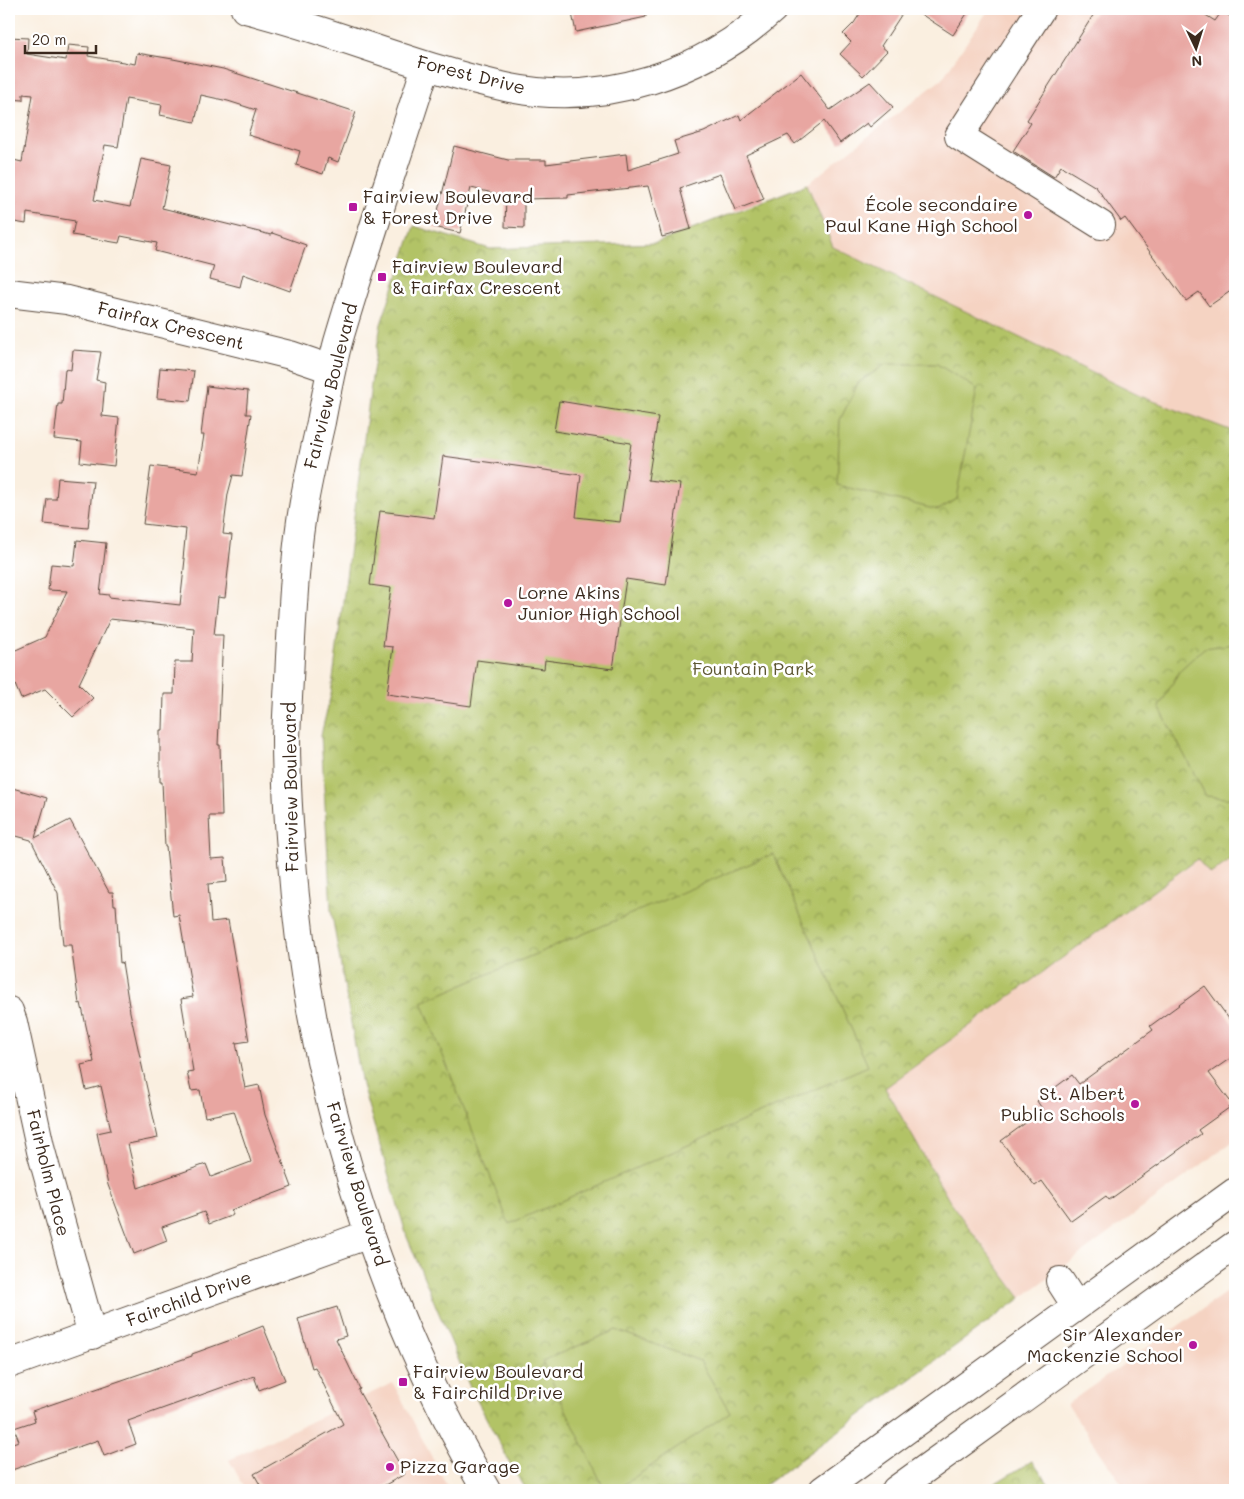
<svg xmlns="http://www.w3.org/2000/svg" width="1244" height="1499" font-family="Mali,sans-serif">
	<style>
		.built { fill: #f5d3c2 }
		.park { fill: url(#park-crowns); stroke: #767642 }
		.pitch { fill: #b2c366; stroke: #767642 }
		.building { fill: #e8a6a1 }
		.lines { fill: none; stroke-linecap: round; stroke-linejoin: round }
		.minor-casing { stroke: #58483b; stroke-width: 30 }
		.major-casing { stroke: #58483b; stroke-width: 30 }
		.minor { stroke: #fff; stroke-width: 28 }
		.major { stroke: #fff; stroke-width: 28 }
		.poi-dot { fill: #b5179e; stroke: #fff; stroke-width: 2 }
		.labels { text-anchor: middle; stroke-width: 5; stroke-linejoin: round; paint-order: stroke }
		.street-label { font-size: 18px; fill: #3b2a1e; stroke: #fff }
		.poi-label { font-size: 18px; fill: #3b2a1e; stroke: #fff; text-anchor: start }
		.park-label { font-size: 18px; fill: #5f5834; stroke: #fff }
	</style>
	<defs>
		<pattern id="park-crowns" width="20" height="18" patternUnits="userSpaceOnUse" patternTransform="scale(1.25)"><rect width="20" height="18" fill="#b2c366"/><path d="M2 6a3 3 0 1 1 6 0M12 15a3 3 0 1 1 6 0" fill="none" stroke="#929f53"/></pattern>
	</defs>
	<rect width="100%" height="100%" fill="#fff"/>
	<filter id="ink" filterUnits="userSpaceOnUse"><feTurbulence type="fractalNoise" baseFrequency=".02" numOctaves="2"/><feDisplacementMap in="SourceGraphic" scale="10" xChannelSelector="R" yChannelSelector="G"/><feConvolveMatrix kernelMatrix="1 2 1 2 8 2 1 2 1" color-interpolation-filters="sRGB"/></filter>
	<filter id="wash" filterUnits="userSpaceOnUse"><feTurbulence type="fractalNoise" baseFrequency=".0096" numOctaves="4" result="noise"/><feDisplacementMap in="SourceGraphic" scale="20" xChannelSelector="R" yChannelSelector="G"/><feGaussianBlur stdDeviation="1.12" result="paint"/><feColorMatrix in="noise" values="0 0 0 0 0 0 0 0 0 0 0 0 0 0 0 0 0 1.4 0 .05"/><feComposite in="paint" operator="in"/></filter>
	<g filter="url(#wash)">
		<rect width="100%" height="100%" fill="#faefe0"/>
		<path class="built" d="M989,9H1235V432L1140,396L833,247L807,184L942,79Z
			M1235,857V1140L1021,1298L950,1202L885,1088L1198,859L1210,874Z
			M1235,1286V1490H1126L1067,1404Z
			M393,1383L449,1490H246L229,1460Z"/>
		<path class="park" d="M807,184L833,247L1140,396L1235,432V857L1210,874L1197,859L885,1088L950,1202L1021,1298L758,1490H527L514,1471L469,1385L407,1237L362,1085L331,910L321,735L331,694L372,377L381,324L414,226L490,249L656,243Z
			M1032,1461L1053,1490H984Z"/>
		<path class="pitch" d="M886,364H937L977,389L957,499L938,510L837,485L840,420L858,383Z
			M1235,644V799L1206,796L1159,707L1180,670L1204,648Z
			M773,854L868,1066L509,1224L422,1002Z
			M616,1330L700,1361L730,1412L616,1490H605L542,1361Z"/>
		<g id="blocks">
			<path class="building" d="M571,9H645L646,17L576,32Z
				M863,9H905L881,46L887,51L863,76L840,54L851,42L843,34L854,23Z
				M913,9H970L953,35Z
				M1097,9H1196L1215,21L1222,11L1235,20V288L1209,306L1199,292L1186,301L1125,218L1121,221L1096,187L1061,166L1054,177L1013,151L1031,123L1027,120Z
				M9,37L28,38L27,54L66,60L68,45L89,47L88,56L135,64L137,53L173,59L223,69L356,112L338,162L328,158L323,174L296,165L300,151L248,135L256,110L228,101L201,95L195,122L160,115L162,105L126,99L118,147L105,145L94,200L130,207L141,159L171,165L162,208L271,235L272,233L306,245L290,291L243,274L240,287L210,279L214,266L155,251L157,243L121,236L119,243L72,235L75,221L27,213L26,224L9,221V159L22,162L33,95L23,94V100L9,99Z
				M801,73L830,110L870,82L893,107L870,127L867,123L840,143L824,121L795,144L788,135L746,155L764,199L735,210L720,174L680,188L691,229L662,237L648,186L568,195V198L524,199V228L505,227L506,196L471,188L460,233L434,227L454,146L508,160H546V164L626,154L628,170L678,154L674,141L704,132L739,115L741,120Z
				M73,350L101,352L96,380L105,382L102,416L119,418L114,466L80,462L82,442L54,439L58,404H62L65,369L71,370Z
				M160,368L194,371L190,401L157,398Z
				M207,386L248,391L246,414H251L242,476L233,475L228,494L223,534L232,535L225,598L218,597L214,635H223L218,745H220L222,816H209L211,859L225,858L227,882L208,884L211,922L228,920L249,1041L236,1043L245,1088L259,1085L265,1115L292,1187L231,1210L233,1215L209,1224L204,1212L162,1227L167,1241L134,1254L108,1185L97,1133L111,1130L101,1086L86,1090L81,1065L94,1062L81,1003L79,1004L71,945H63L58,893L31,840L9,834V787L47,798L35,838L70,820L109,892H113L114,905H116L120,963L122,962L130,1012L158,1138L128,1144L138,1188L206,1164L211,1177L251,1162L234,1111L205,1117L200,1090L191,1091L187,1072L193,1071L181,999L193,997L179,915L173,916L166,847H165L162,782H160V730H163L164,694H174L175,662H192L194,628L110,619L79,684L93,698L73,717L45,689L21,699L9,670V653L45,637L67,591L48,590L51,564L74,566L77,540L106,543L100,594L109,595V597L180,605L185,559H183L186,529L143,524L151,466L198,472L204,435H201Z
				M559,401L658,417L648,480L680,484L666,585L626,579L613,669L545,660L544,669L477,660L471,706L387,694L393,647L383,646L391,588L370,585L380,511L434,518L443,456L581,475L576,517L620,522L631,443L554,431Z
				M58,478L93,481L88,528L44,524L47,499H56Z
				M1205,986L1235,1027V1055L1209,1073L1233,1105L1198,1130L1201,1134L1109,1200L1106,1196L1071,1221L1042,1181L1035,1186L1001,1141L1043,1110L1037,1101L1072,1075L1079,1084L1153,1030L1150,1026Z
				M337,1307L346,1336L336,1339L360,1389L358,1390L405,1474L376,1490H263L254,1474L343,1424L315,1367L312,1368L298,1319Z
				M263,1326L285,1380L259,1390L254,1376L128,1421L136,1444L104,1456L98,1440L9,1471V1444L19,1441L14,1428L35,1421L32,1411L192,1356V1354L239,1337L238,1336Z"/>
		</g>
	</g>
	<g filter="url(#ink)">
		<use href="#blocks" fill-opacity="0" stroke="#58483b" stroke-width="1"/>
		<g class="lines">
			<g class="minor-casing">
				<path id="minor" d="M245,9C335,31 420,69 510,88C604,107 704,73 773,9
					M1041,9L959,136L1101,225
					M426,66C397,158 365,250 338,342C331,368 326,395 321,422C315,448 309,475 304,502C295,553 293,605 290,657C289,684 287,711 286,738C286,775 288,813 291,850C307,1074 373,1296 486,1490
					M9,293L67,300L290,355L331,369
					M9,1011L13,1022L41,1151L92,1335
					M1060,1281L1076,1306
					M9,1364L369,1234"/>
			</g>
			<g class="major-casing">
				<path id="major" d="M823,1490L1235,1192
					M896,1490L1235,1245"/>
			</g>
			<use href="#minor" class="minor"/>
			<use href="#major" class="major"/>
		</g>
	</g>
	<g class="poi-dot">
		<rect x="348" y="202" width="10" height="10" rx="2.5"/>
		<circle cx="1028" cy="215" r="5"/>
		<rect x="377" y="272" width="10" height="10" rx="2.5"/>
		<circle cx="508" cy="603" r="5"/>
		<circle cx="1135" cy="1104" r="5"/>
		<circle cx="1193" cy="1345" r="5"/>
		<rect x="398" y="1377" width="10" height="10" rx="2.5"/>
		<circle cx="390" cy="1467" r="5"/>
	</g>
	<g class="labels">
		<g class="street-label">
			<text transform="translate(471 75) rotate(14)" y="6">Forest Drive</text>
			<text transform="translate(171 326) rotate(14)" y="6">Fairfax Crescent</text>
			<text transform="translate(331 386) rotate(-76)" y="6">Fairview Boulevard</text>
			<text transform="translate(291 787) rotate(-91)" y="6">Fairview Boulevard</text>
			<text transform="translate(48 1173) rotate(76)" y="6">Fairholm Place</text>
			<text transform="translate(357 1184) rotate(73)" y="6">Fairview Boulevard</text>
			<text transform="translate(189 1299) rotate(-20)" y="6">Fairchild Drive</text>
		</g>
		<g class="poi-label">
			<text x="363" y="203">Fairview Boulevard<tspan x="363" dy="21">&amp; Forest Drive</tspan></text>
			<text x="1018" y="211" text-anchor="end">École secondaire<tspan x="1018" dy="21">Paul Kane High School</tspan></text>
			<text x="392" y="273">Fairview Boulevard<tspan x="392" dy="21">&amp; Fairfax Crescent</tspan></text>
			<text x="518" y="599">Lorne Akins<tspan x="518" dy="21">Junior High School</tspan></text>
			<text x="1125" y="1100" text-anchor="end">St. Albert<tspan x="1125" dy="21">Public Schools</tspan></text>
			<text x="1183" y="1341" text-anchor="end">Sir Alexander<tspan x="1183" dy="21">Mackenzie School</tspan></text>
			<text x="413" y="1378">Fairview Boulevard<tspan x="413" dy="21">&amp; Fairchild Drive</tspan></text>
			<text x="400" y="1473">Pizza Garage</text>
		</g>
		<g class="park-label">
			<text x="753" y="675">Fountain Park</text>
		</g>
	</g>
	<rect width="1244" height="1499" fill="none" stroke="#fff" stroke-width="30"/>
	<g transform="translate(1196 48) rotate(176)" stroke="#ffffff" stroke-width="4" paint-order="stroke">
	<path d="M0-4L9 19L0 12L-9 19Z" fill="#3b2a1e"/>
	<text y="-8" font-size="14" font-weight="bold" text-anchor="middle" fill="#3b2a1e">N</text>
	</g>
	<path d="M25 45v8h71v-8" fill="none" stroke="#3b2a1e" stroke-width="2.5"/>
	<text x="32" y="45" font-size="15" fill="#3b2a1e" stroke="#ffffff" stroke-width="4" paint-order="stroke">20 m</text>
</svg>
